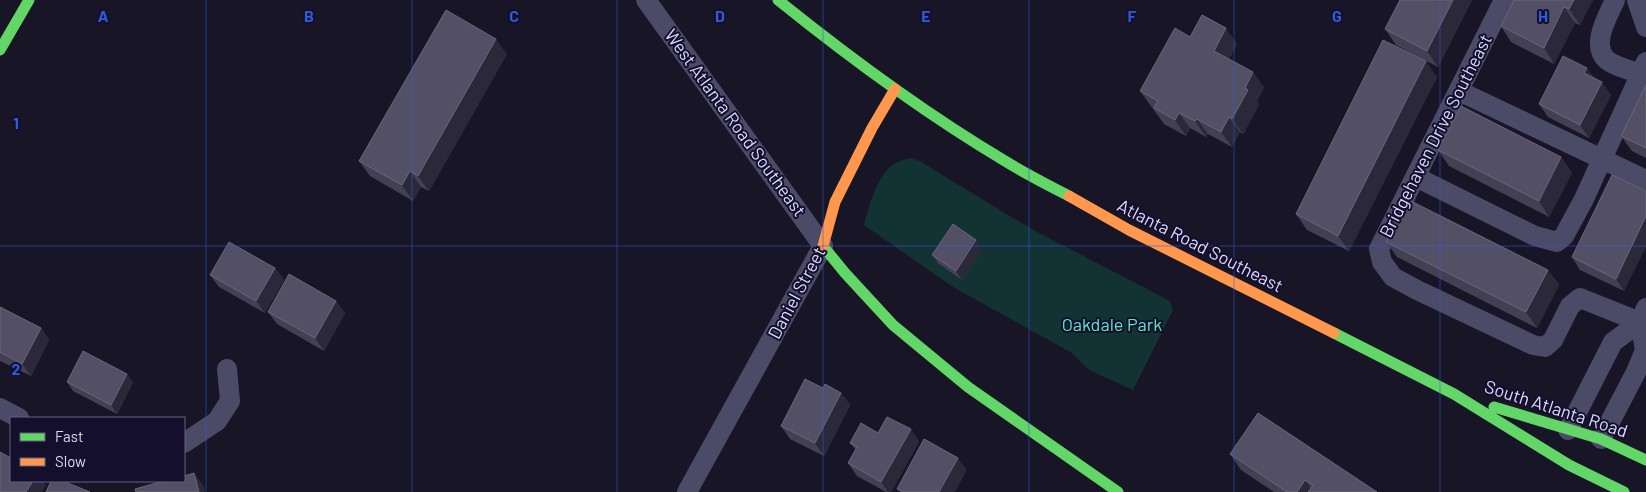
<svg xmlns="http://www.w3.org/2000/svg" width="1646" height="492" font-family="Barlow,sans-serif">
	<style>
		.green { fill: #123233 }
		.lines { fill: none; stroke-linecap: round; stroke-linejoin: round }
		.street { stroke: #4b4a67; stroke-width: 20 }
		.fast { stroke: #63d668; stroke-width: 11 }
		.slow { stroke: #ff974d; stroke-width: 11 }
		.wall { fill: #434054 }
		.shaded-wall { fill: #2b283a }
		.building { fill: #535066; stroke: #69667e }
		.grid { fill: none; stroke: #305cdc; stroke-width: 1; stroke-opacity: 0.55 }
		.labels { text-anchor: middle; stroke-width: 4; stroke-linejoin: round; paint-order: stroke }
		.street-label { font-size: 18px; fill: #dedaff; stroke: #130f2c }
		.park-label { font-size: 18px; fill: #5beac4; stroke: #130f2c }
		.grid-label { font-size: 16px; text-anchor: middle; font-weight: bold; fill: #305cdc; stroke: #130f2c; stroke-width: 4; stroke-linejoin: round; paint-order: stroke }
	</style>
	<rect width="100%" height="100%" fill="#181526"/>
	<path class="green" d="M910,158L920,161L1011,217L1043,235L1170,301L1173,310L1133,390L1089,370L1072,353L953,287L864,225C869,206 876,179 891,166C896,162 904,160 910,158Z"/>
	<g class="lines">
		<path class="street" d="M646,0L823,246L687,492
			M1504,0L1379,249L1382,262L1393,277L1417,290L1533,345L1545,347L1553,340L1570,306L1580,298L1640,322
			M1615,0C1608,16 1590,45 1607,60C1615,67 1631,70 1641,74
			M1637,0L1646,27
			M1459,91L1646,180
			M1416,177L1535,236L1557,242L1564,236L1584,199L1646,62
			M0,408L19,418
			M1568,430L1613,342L1640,322L1646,308
			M1601,439L1636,372L1645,350L1640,322
			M184,443L217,421L230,401L227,369"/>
		<path class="fast" d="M778,0C850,58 926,114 1005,161C1026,174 1048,185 1069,196
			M0,50L29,0
			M823,246L845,273L893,325L968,387L1118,492
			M1334,333L1454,394L1569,465L1624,492
			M1494,407L1601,439L1646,460"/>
		<path class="slow" d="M1069,196L1129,230L1334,333
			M823,246L835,202L872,128L895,89"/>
	</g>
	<path class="wall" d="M1400,0H1472L1438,67L1396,45L1385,29Z
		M1514,0H1593L1580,25L1575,23L1554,64L1511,42L1501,26Z
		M1190,37L1237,44L1229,59L1264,87L1257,101L1259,105L1243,134L1240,132L1232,147L1208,134L1206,137L1190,128L1186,136L1164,124L1140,91Z
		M507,54L429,191L421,187L413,201L370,176L359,161Z
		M1437,77L1349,251L1307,230L1296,214Z
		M1594,78L1611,95L1589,138L1548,117L1539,104Z
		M1646,85V158L1632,151L1621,136Z
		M1438,150L1561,157L1572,173L1549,217L1449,166Z
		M1646,191L1624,291L1580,270L1572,257Z
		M1386,242L1548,270L1559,285L1537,328L1397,257Z
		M982,249L962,280L939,264L932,255Z
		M275,268L284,280L265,313L219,287L210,275Z
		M336,301L345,313L324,351L277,324L268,312Z
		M0,307L41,328L49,340L31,376L0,361Z
		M67,382H133L117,414L73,391Z
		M823,388L841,393L850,405L824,456L790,439L781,426Z
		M911,429L919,442L891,492H886L857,476L848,463L856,450L850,443L878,433Z
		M1230,454L1377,492H1274L1241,470Z"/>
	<path class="shaded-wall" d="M1453,0H1472L1438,67L1427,51Z
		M1574,0H1593L1580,25L1569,9Z
		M1564,7L1575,23L1554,64L1544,48Z
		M1226,28L1237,44L1225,66L1214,51Z
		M496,39L507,54L429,191L418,176Z
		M1426,61L1437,77L1349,251L1338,236Z
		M1587,68L1596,80L1584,73Z
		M1253,72L1264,87L1257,101L1259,105L1243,134L1232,119L1245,88Z
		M1602,82L1611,95L1589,138L1580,125Z
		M1179,113L1190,128L1186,136L1175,120Z
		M1229,117L1240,132L1232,147L1221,132Z
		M1197,119L1208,134L1206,137L1195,121Z
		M1561,157L1572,173L1549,217L1539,201Z
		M410,171L421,187L413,201L402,185Z
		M1646,216V247L1624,291L1616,279Z
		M976,240L982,249L962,280L956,271Z
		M275,268L284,280L265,313L256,301Z
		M1548,270L1559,285L1537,328L1526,312Z
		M336,301L345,313L324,351L315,338Z
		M41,328L49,340L31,376L22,364Z
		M127,374L133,382L117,414L111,405Z
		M841,393L850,405L824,456L815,443Z
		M911,429L919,442L891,492H888L881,482Z
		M958,458L967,470L955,492H939Z
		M194,473L203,485L205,492H199Z
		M1305,480L1314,492H1297Z
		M33,481H43L46,485L42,492H26Z"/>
	<path class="building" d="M1400,0H1453L1427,51L1385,29Z
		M1514,0H1574L1569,9L1564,7L1544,48L1501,26Z
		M446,10L496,39L418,176L410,171L402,185L359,161Z
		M1202,15L1226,28L1214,51L1253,72L1245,88L1248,90L1232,119L1229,117L1221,132L1197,119L1195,121L1179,113L1175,120L1154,108L1158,101L1140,91L1175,28L1190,37Z
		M1383,40L1426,61L1338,236L1296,214Z
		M1563,56L1587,68L1584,73L1602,82L1580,125L1539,104Z
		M1646,85V148L1621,136Z
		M1461,106L1561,157L1539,201L1438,150Z
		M1612,175L1646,191V216L1616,279L1572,257Z
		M1407,199L1548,270L1526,312L1386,242Z
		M953,224L976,240L956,271L932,255Z
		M229,242L275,268L256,301L210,275Z
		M289,274L336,301L315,338L268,312Z
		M0,307L41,328L22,364L0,352Z
		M83,351L127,374L111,405L67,382Z
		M805,379L823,388L825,384L841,393L815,443L781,426Z
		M1258,413L1377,492H1308L1313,485L1305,480L1297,492H1287L1230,454Z
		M887,417L911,429L881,482L848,463L857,447L850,443L861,423L878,433Z
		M924,439L958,458L939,492H902L897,489Z
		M0,452L11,458V481H33L26,492H0Z
		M194,473L199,492H136L135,489L164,481H184V476Z
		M51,481H63L90,492H46Z"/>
	<path class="grid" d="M206,0V492M412,0V492M617,0V492M823,0V492M1029,0V492M1234,0V492M1440,0V492M0,246H1646"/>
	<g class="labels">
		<g class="street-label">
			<text transform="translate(735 123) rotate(54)" y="6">West Atlanta Road Southeast</text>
			<text transform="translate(1436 136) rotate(-63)" y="6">Bridgehaven Drive Southeast</text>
			<text transform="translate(1200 246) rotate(27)" y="6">Atlanta Road Southeast</text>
			<text transform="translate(797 293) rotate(-62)" y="6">Daniel Street</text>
			<text transform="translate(1556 409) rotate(18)" y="6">South Atlanta Road</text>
		</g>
		<g class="park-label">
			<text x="1112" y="331">Oakdale Park</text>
		</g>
	</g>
	<g class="grid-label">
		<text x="103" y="22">A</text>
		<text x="309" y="22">B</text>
		<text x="514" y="22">C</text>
		<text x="720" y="22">D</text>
		<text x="926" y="22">E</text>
		<text x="1132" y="22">F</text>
		<text x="1337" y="22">G</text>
		<text x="1543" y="22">H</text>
		<text x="16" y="129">1</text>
		<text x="16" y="375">2</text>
	</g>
	<rect x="10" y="417" width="175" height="65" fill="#130f2c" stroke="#646080"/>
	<rect x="20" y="433" width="25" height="8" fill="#63d668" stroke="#646080"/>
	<text x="55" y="442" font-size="15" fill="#dedaff">Fast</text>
	<rect x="20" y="458" width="25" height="8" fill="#ff974d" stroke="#646080"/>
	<text x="55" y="467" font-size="15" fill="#dedaff">Slow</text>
</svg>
